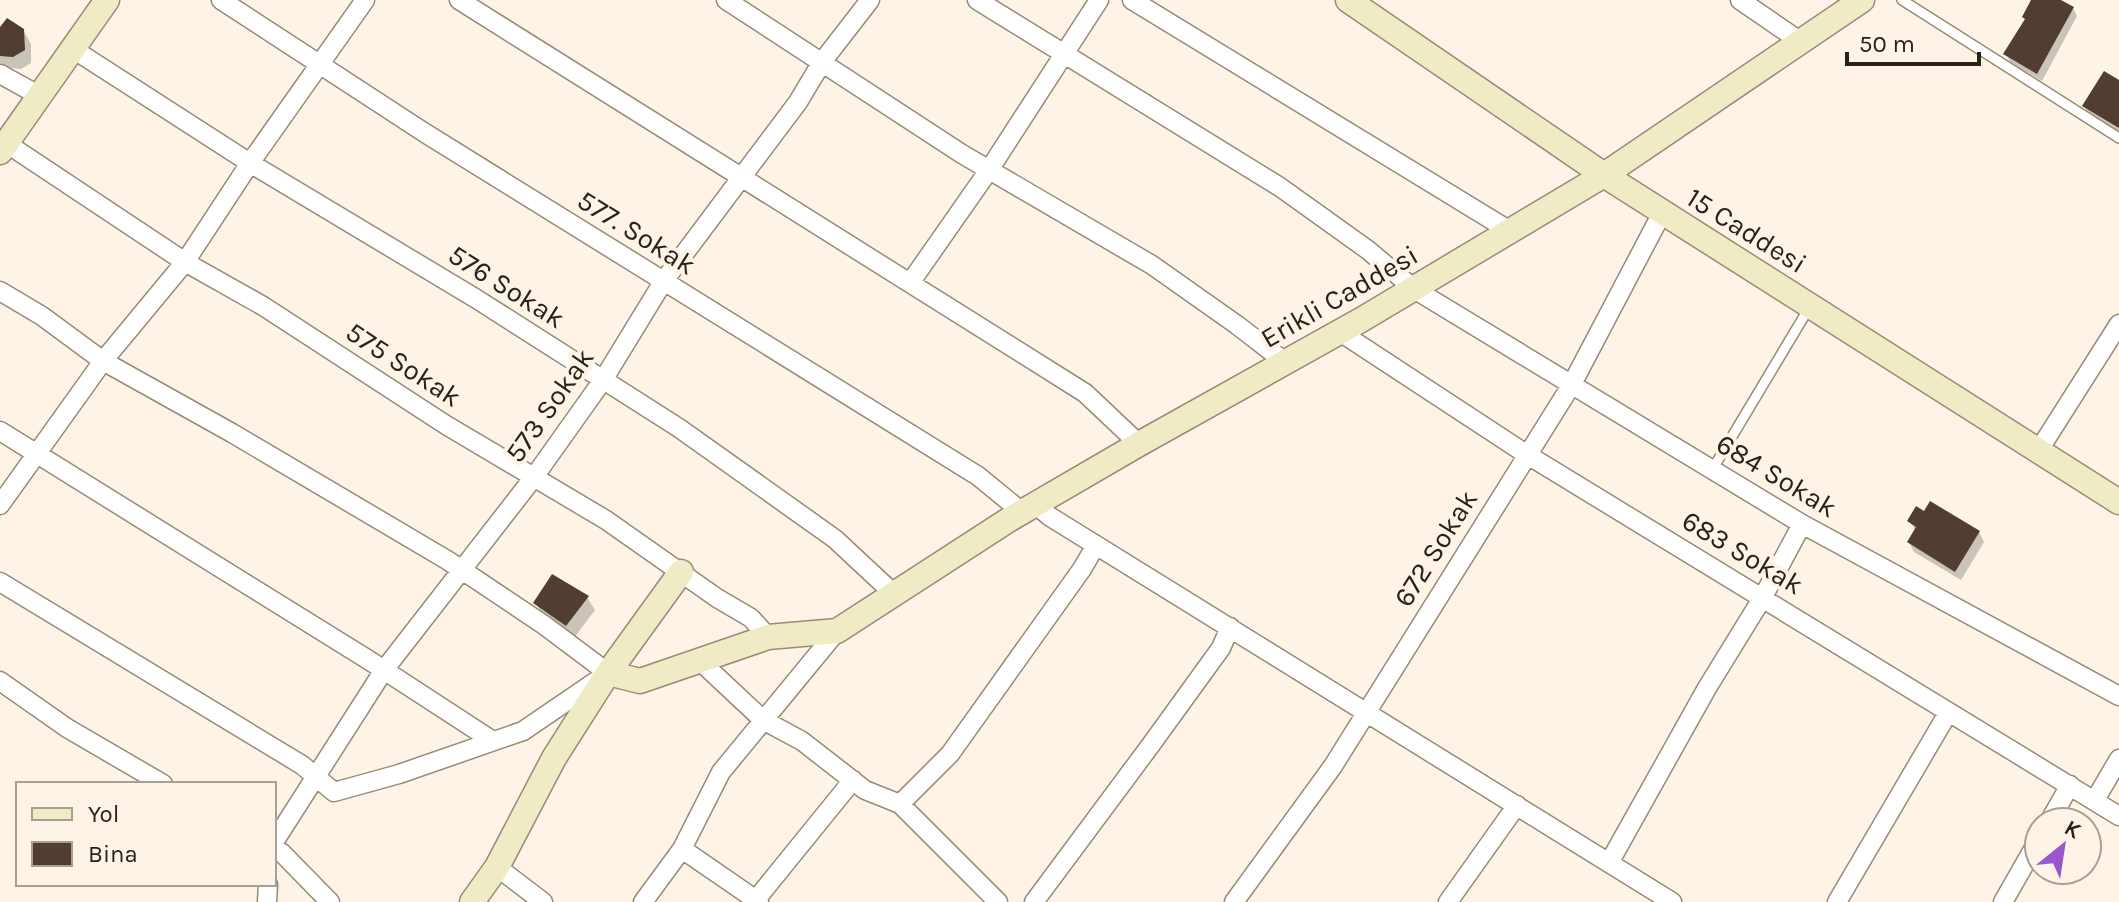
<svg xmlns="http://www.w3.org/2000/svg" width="2119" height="902" font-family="Karla,sans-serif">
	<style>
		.shadow { fill: #0003 }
		.building { fill: #513d32 }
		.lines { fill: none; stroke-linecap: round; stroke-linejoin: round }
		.lane-casing { stroke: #988a76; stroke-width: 12 }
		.street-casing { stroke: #988a76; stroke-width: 21 }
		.secondary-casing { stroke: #988a76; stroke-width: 27 }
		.lane { stroke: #fff; stroke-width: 9 }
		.street { stroke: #fff; stroke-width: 18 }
		.secondary { stroke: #eeebc5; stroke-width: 24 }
		.labels { text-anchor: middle; stroke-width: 8; stroke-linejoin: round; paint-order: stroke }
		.street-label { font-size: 28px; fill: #27221a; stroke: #fdf4e7 }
	</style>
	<rect width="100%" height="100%" fill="#fdf4e7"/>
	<path class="shadow" d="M2033,0H2057L2073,8L2077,16L2042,81L2010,62L2006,54L2026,20Z
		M0,30H23L31,44V63L21,69L3,67L0,62Z
		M2119,82V133L2090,115L2084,106Z
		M1910,521L1979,532L1984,542L1961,580L1914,552L1909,542L1916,531Z
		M587,597L595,610L574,638L543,616L536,603Z"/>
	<path class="building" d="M2031,0H2061L2074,7L2037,74L2003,54L2025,19L2022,17Z
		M7,18L24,29L25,50L13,57L0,56V27Z
		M2104,71L2119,80V128L2082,106Z
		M1930,501L1980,531L1955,572L1907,542L1916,527L1907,521L1916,506L1924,511Z
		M552,574L589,596L566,626L533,603Z"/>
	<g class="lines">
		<g class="lane-casing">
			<path id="lane" d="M1902,0L2119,138
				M1712,470L1809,308"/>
		</g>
		<g class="street-casing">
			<path id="street" d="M221,0L425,133L978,476L1022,512
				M459,0L1085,393L1139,444
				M726,0L962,154L1152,265L1237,325L1285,362
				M977,0L1280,187L1368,250L1414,289L1437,303L1802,524L2119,696
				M1132,0L1510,231
				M1740,0L1801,42
				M73,49L250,163L475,298L679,428L835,539L894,594
				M0,74L40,96
				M6,143L185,262L263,306L446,425L606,520L717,598L751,618L768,637
				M910,283L989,170L1099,0
				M0,291L42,316L103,361L232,433L447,560L544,625L608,673L523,731L399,774L334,792L302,765L0,582
				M1340,332L1526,454L2119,816
				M0,431L367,659L493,741
				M2039,450L2119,324
				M1035,504L1049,516L1672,902
				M0,505L103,361L185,262L250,163L365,0
				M700,661L763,720L802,741L865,790L900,804L998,902
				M0,681L67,728L163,784
				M2095,800L2119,759
				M900,804L950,754L1082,569L1096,545
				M2049,822L2070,785
				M274,842L384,670L534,477L603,380L663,282L798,102L822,62L870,0
				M274,849L282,853L330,902
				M682,849L759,902
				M1609,863L1707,688L1763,597L1802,524
				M497,867L543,902
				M267,902L268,884
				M643,902L682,849L721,772L837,631
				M754,902L853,780
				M1034,902L1150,746L1221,648L1230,627
				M1234,902L1333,766L1572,384L1663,211
				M1448,902L1517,805
				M1837,902L1948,713
				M2003,902L2039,839"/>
		</g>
		<g class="secondary-casing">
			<path id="secondary" d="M1348,0L1604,175L2119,502
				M0,152L107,0
				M608,673L640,681L768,637L837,631L1010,519L1139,444L1361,320L1604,175L1862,0
				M472,902L497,867L554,758L608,673L681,572"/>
		</g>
		<use href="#lane" class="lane"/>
		<use href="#street" class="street"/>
		<use href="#secondary" class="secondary"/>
	</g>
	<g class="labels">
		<g class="street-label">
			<text transform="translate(1747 230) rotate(32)" y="10">15 Caddesi</text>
			<text transform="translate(637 232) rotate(32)" y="10">577. Sokak</text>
			<text transform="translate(507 286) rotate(32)" y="10">576 Sokak</text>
			<text transform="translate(1339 296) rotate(-30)" y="10">Erikli Caddesi</text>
			<text transform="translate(404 364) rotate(33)" y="10">575 Sokak</text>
			<text transform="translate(549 405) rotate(-55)" y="10">573 Sokak</text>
			<text transform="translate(1777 475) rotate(31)" y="10">684 Sokak</text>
			<text transform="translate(1435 548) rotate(-58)" y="10">672 Sokak</text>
			<text transform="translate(1743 552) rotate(31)" y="10">683 Sokak</text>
		</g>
	</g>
	<rect x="16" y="782" width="260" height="104" fill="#fdf4e7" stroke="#a7a095" stroke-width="2"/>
	<rect x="32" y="808" width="40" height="12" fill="#eeebc5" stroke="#a7a095" stroke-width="2"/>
	<text x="88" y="822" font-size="24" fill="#27221a">Yol</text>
	<rect x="32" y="842" width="40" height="24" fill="#513d32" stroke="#a7a095" stroke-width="2"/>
	<text x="88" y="862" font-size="24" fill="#27221a">Bina</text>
	<g transform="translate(2063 846) rotate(30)"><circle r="38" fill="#fdf4e7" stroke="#a7a095" stroke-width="2"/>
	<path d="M0-6L14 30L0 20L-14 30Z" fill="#9757cd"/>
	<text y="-12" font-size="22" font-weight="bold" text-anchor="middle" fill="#27221a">K</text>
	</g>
	<path d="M1847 52v12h132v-12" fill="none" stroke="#27221a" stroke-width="4"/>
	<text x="1859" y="52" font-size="24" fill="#27221a" stroke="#fdf4e7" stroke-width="6" paint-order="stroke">50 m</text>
</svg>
